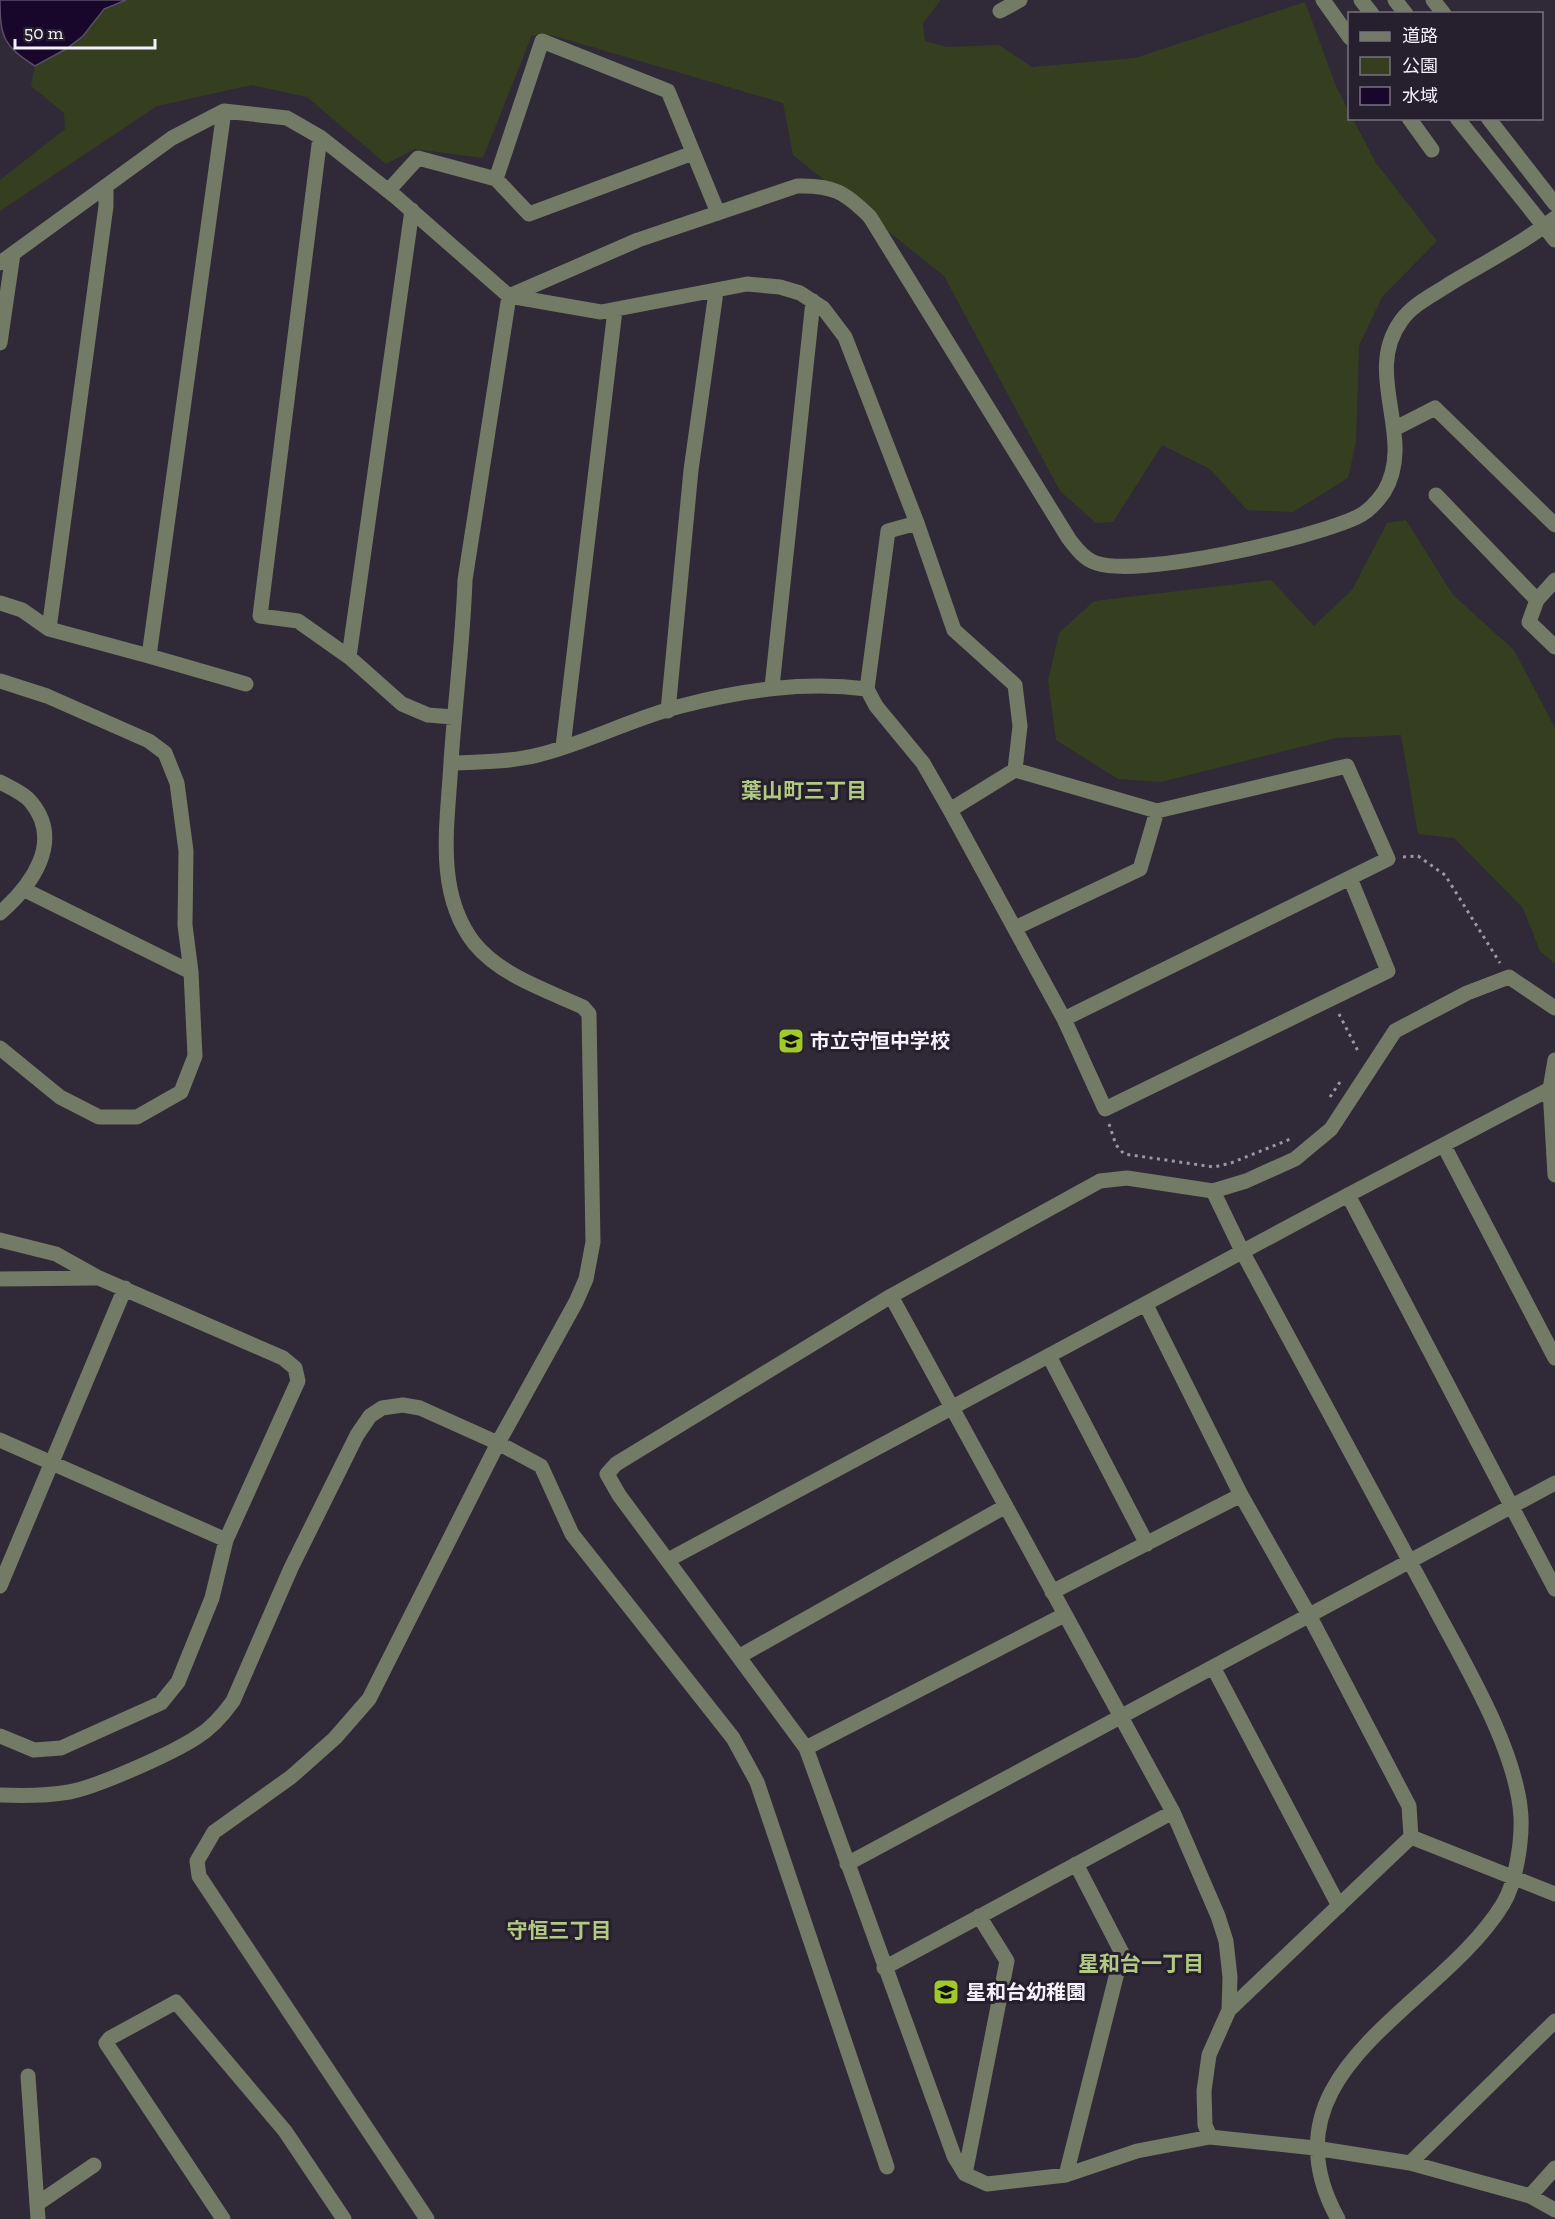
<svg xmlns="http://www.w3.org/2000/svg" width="1555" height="2219" font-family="'Zilla Slab','Noto Sans JP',serif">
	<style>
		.green { fill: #353f20 }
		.water { fill: #18062b; stroke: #5a4c69; stroke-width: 1.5 }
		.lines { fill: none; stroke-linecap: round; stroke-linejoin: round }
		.path { stroke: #9a96a2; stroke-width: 3; stroke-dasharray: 3 4.5; stroke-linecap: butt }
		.minor { stroke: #737a66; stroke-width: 15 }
		.labels { text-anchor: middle; stroke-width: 6; stroke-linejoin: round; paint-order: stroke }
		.poi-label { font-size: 20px; font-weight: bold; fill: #f5f1fb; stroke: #251f2e; text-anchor: start }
		.neighbourhood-label { font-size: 21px; font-weight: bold; fill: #b1c981; stroke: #251f2e }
	</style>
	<rect width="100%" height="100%" fill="#2f2938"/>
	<path class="green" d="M126,0H941L923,23L925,41L947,47L999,45L1032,67L1135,58L1305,2L1336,86L1349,112L1350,118L1353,119L1376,163L1437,241L1382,297L1359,346L1356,442L1348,478L1293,512L1247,510L1210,469L1162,445L1113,522L1096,523L1060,491L944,276L793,155L783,103L551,35H532L483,158L415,149L386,164L307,97L251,85L157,106L0,211V180L65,129L64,113L31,86L35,66L66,49L83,36L104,9Z
		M1406,520L1453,595L1514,650L1555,728V964L1540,951L1523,908L1454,838L1418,834L1401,735L1336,738L1161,782L1118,779L1056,740L1048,681L1059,633L1094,601L1271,580L1314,626L1352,590L1387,523Z"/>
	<path class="water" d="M0,0H126L104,9L83,36L66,49L35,66C4,46 0,38 0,0Z"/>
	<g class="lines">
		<path class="path" d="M1403,857L1418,856L1445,875L1500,963
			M1339,1014L1359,1053
			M1330,1097L1340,1082
			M1109,1124L1116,1145L1124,1154L1214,1167L1231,1163L1293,1138"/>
		<path class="minor" d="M1323,0L1350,38
			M1361,0L1372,14
			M1395,0L1406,14
			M1433,0L1444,14
			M1000,11L1020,0
			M1409,118L1432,150
			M1457,118L1555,240
			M1488,118L1555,204
			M320,137L260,616L298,621L349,657L402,704L428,715L453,717
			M693,153L529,214L496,179L542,41L668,91L718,213
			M388,191L418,158L496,179
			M0,263L172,138L224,111L287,118L320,137L396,197L509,296L601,312L747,284L780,287L800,293L823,308L845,337L917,523L954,630L1015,685L1020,726L1015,770
			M509,296L638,240L797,186C833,185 845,192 870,217L1069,539C1076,548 1084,559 1096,563C1140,578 1313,538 1357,517C1368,512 1377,502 1384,492C1417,437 1362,375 1401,321C1413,304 1433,295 1451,283C1486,262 1523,243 1555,218
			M0,343L13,254
			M1394,429L1435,408L1555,525
			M1436,495L1537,600L1555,580
			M917,523L888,531L867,689L876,706L923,763L950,810L1064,1019L1105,1109L1388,971L1350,878
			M1537,600L1529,622L1555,647
			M0,603L22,610L49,629L149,656L224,111
			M49,629L106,206V186
			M149,656L246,684
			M349,657L412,210
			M0,681L47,696L149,741L165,753L177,783L186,851L185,925L191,972L195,1056L181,1092L137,1117H99L60,1097L0,1048
			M772,687L813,301
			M668,711L691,470L716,292
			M563,747L615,310
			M451,763C480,762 510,762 538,755C587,743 633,718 681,706C743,690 804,681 867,689
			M0,782C9,787 24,793 31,802C64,842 31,886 0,913
			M950,810L1015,770L1157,811L1347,766L1388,859L1064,1019
			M25,890L191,972
			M1015,928L1140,869L1157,811
			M1555,1008L1509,977L1467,993L1395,1031L1331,1129L1295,1159L1246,1181L1213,1191L1127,1178L1100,1181L891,1296L616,1464L607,1474L619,1495L806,1748L954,2156L965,2174L987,2184L1066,2175L1137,2151L1210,2137L1315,2148L1410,2163L1530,2196L1555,2210
			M1555,1060L1550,1089L1555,1175
			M1444,1146L1555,1358
			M1213,1191L1243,1253C1305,1368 1368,1482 1429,1597C1461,1658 1517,1748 1521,1817C1522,1841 1516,1883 1503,1904C1439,2009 1256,2070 1338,2219
			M1348,1195L1555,1589
			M0,1240L56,1254L99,1278L283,1358L295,1368L298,1381L226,1540L212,1598L178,1682L161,1703L61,1748L34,1750L0,1736
			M0,1279L96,1278
			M891,1296L1173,1812L1218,1916L1226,1941L1230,1977L1229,2010L1209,2055L1204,2091L1205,2125L1210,2137
			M1146,1305L1241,1495L1309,1615L1409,1806L1411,1837
			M1049,1356L1147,1544
			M0,1440L226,1540
			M668,1560L1348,1195L1550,1089
			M0,1586L125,1288
			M1052,1592L1241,1495
			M740,1656L1006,1506
			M1213,1667L1339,1906
			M806,1748L1064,1615
			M0,1795C24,1796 46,1796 69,1792C97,1787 173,1753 197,1737C212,1728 223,1715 233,1701L291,1568L357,1435L370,1416L382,1408L403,1405L420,1408L498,1443L541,1466L572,1534L733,1738L757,1782L887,2167
			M1411,1837L1555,1894
			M847,1864L1555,1483
			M884,1968L1173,1812
			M1229,2010L1411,1837
			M28,2076L38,2219
			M1410,2163L1555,2021
			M965,2174L1007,1961L979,1916
			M1066,2175L1122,1953L1076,1864
			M1530,2196L1555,2168
			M37,2204L94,2165
			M223,2219L106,2043L110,2038L176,2002L285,2131L344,2219
			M427,2219L199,1876L197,1861L214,1832L291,1777L335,1738L369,1699L498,1443L576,1302L586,1279L593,1242L589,1014L583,1007C546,990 501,976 474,943C434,891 448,822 451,762C455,701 463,641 465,580L509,296"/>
	</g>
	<defs>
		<g id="school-square" transform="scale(1.35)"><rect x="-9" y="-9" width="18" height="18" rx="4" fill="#a1c92a" stroke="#251f2e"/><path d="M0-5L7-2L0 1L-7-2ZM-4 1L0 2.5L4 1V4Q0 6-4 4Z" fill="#111"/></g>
	</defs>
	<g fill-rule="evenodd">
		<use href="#school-square" x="791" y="1041"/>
		<use href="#school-square" x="946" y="1992"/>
	</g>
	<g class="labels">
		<g class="poi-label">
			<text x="810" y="1048">市立守恒中学校</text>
			<text x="966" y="1999">星和台幼稚園</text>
		</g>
		<g class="neighbourhood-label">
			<text x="804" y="798">葉山町三丁目</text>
			<text x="559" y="1938">守恒三丁目</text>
			<text x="1141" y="1971">星和台一丁目</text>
		</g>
	</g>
	<rect x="1348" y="12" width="195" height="108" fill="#251f2e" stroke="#787380" stroke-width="1.5"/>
	<rect x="1360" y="32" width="30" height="9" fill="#737a66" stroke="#787380" stroke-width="1.5"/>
	<text x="1402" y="42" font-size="18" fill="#f5f1fb">道路</text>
	<rect x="1360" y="57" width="30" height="18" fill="#353f20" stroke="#787380" stroke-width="1.5"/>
	<text x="1402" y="72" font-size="18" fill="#f5f1fb">公園</text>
	<rect x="1360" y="87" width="30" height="18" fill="#18062b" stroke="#787380" stroke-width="1.5"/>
	<text x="1402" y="102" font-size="18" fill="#f5f1fb">水域</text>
	<path d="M15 39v9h140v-9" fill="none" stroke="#f5f1fb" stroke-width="3"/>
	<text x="24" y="39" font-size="18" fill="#f5f1fb" stroke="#251f2e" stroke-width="4.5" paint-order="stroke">50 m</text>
</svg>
